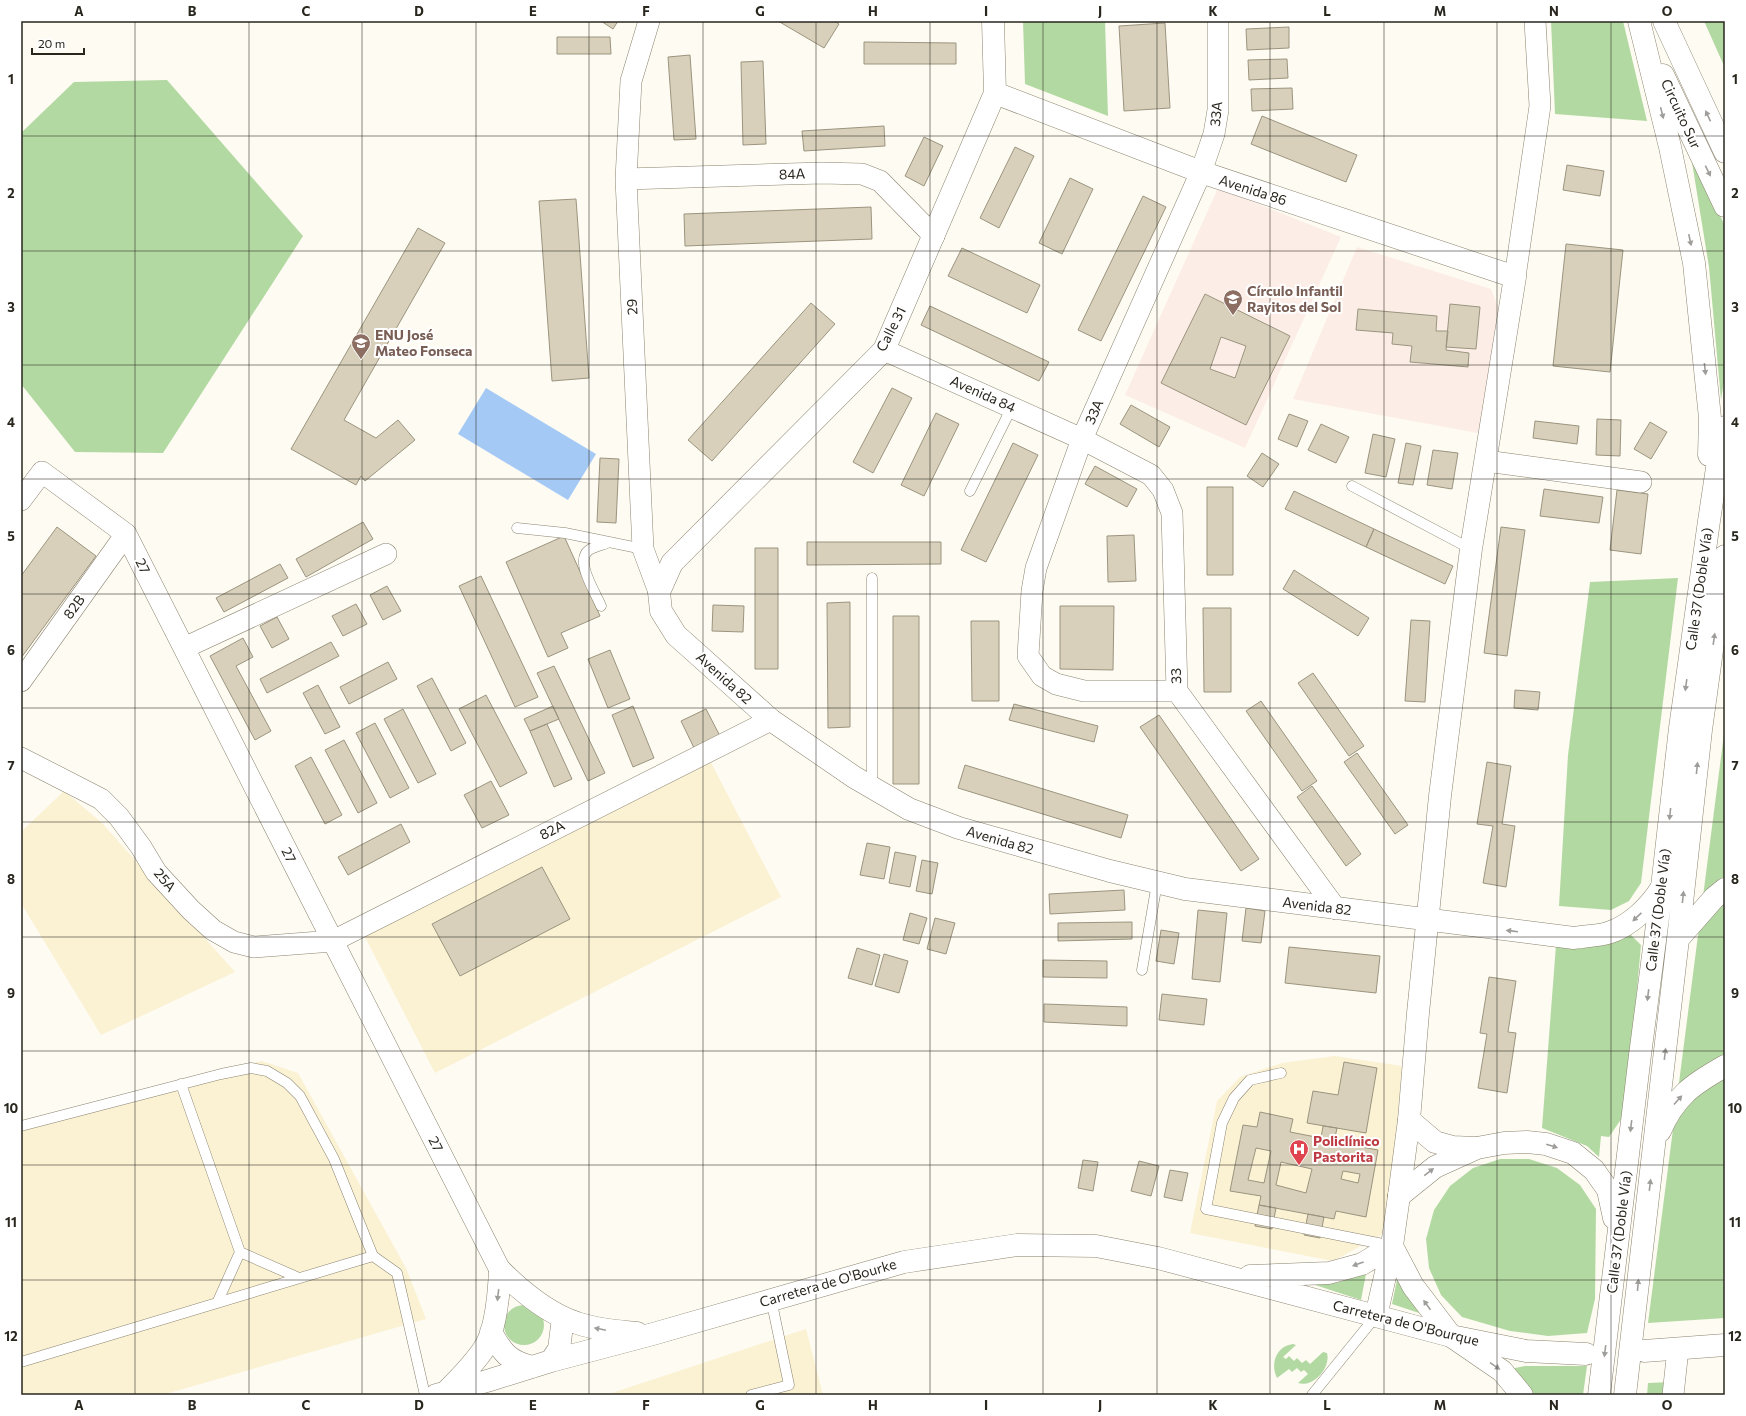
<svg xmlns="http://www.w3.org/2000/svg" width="1746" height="1416" font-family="Commissioner,sans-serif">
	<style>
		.built { fill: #fbf1d3 }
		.education { fill: #fceee7 }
		.green { fill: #b3d9a3 }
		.water { fill: #a4c9f5 }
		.building { fill: #d8d0ba; stroke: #9b947f; fill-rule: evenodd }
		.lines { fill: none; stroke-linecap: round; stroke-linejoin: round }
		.service-casing { stroke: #8b8470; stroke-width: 11 }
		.minor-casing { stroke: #8b8470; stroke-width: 22 }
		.tertiary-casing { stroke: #8b8470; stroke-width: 23 }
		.secondary-casing { stroke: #8b8470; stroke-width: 23 }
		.primary-casing { stroke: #8b8470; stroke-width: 23 }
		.trunk-casing { stroke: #8b8470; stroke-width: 23 }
		.service { stroke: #fff; stroke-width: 10 }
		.minor { stroke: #fff; stroke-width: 21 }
		.tertiary { stroke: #fff; stroke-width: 22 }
		.secondary { stroke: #fff; stroke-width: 22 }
		.primary { stroke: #fff; stroke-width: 22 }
		.trunk { stroke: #fff; stroke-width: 22 }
		.oneway { fill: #9f9d9a }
		.grid { fill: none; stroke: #29261e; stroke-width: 1; stroke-opacity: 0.55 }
		.labels { text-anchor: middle; stroke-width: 4; stroke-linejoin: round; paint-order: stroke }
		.street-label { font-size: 14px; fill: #29261e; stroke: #fff }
		.education-label { font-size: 14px; font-weight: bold; fill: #785e54; stroke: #fff; text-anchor: start }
		.health-label { font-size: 14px; font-weight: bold; fill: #be3a42; stroke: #fff; text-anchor: start }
		.neatline { fill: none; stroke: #29261e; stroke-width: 1.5 }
		.grid-label { font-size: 13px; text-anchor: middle; font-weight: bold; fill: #29261e }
	</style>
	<rect width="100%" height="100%" fill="#fefbf2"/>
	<path class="built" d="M708,757L781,897L435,1073L363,933Z
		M64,791L101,822L235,972L101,1035L21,903V832Z
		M1335,1056L1402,1066L1388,1231L1333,1261L1190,1233L1217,1101L1240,1077L1282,1063Z
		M262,1061L298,1073L406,1268L426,1319L162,1395H21V1122Z
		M806,1329L823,1395H606Z"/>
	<path class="education" d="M1218,188L1341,237L1245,448L1125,395Z
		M1357,247L1491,289L1499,310L1483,434L1293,399Z"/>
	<path class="green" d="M1023,21H1105L1108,116L1025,84Z
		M1551,21H1623L1647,121L1555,114Z
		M1704,21H1725V68Z
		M167,80L303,236L163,453L75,452L21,384V133L74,82Z
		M1690,150L1725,226V375L1721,400L1709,267Z
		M1678,578L1641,883L1629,901L1611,910L1559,906L1568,755L1590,582Z
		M1725,726V1318L1648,1323Z
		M1627,931L1641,945L1626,1112L1609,1137L1601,1136L1599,1157L1587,1146L1542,1128L1556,945Z
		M1500,1159H1529L1557,1168L1580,1185L1596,1209L1595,1299L1587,1333L1548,1336L1510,1331L1462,1317L1441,1295L1429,1268L1426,1239L1434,1210L1450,1186L1473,1168Z
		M1366,1274L1361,1300L1309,1283H1336Z
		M1398,1275L1419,1313L1392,1304Z
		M504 1325a20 20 0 1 1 40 0a20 20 0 1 1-40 0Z
		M1293,1344L1296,1345L1283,1357L1286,1359L1289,1356L1294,1361L1297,1358L1302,1363L1306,1360L1310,1364L1323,1352L1327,1353C1331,1368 1313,1388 1298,1383L1308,1374L1304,1370L1301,1372L1297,1368L1292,1372L1289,1369L1277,1378C1270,1364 1276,1346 1293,1344Z
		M1525,1366H1587L1583,1395H1534L1514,1372L1515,1368Z
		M1671,1382L1669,1395H1647L1648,1383Z"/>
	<path class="water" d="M486,388L596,454L568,500L458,434Z"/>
	<path class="building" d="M601,21H618L613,29Z
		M778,21H834L839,24L824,48Z
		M1165,23L1170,108L1124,111L1119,26Z
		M1289,27V48L1247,50L1246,29Z
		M557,37H610L611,54H557Z
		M864,42L956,43V64H864Z
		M690,55L696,139L674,140L668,57Z
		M1287,59L1288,78L1249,80L1248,60Z
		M763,61L766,144L743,145L741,62Z
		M1292,88L1293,109L1252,111L1251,89Z
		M1262,116L1357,155L1346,182L1251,144Z
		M884,126L885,146L804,151L802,131Z
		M924,137L943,146L924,186L905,176Z
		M1015,147L1034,156L999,228L980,218Z
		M1567,165L1604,171L1600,196L1563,190Z
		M1070,178L1093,189L1062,254L1039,243Z
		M1143,196L1166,207L1101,341L1078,330Z
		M576,199L589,378L552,381L539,201Z
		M871,207L872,239L685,246L684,214Z
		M418,228L445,243L344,420L376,438L398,420L415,440L365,481L361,476L356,485L291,449Z
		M1566,244L1623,250L1610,372L1553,366Z
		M962,248L1040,285L1027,313L948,276Z
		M1205,294L1290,336L1246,425L1161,383ZM1221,337L1246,346L1235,378L1210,369Z
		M811,303L835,324L712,461L688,440Z
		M1450,304L1480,307L1476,349L1446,347Z
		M930,306L1049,362L1039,381L921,325Z
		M1358,309L1437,316L1436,331H1448L1446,350L1469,353L1468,367L1410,362L1412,346L1392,344L1393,333L1356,330Z
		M892,388L912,398L873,473L853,462Z
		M1131,405L1170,427L1159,447L1120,424Z
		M936,413L959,424L924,496L901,485Z
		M1289,414L1308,421L1297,447L1278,439Z
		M1597,419L1621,420L1620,456L1596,455Z
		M1535,421L1579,426L1577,444L1533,438Z
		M1650,422L1667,432L1651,459L1634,449Z
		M1321,424L1349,437L1336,463L1308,450Z
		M1373,434L1395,439L1386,477L1365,473Z
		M1013,443L1038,455L986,562L961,550Z
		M1406,443L1421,446L1413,485L1398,483Z
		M1433,450L1458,453L1452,489L1427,485Z
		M1262,453L1279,464L1263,487L1247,476Z
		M600,458L619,459L616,523L597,522Z
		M1095,466L1137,489L1127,507L1085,484Z
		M1207,487H1233V575H1207Z
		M1544,489L1603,497L1599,523L1540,516Z
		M1617,490L1648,494L1641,554L1610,550Z
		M1294,491L1374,529L1366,547L1285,509Z
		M363,522L373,539L306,577L296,559Z
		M57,527L96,556L21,658V576Z
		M1501,527L1525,530L1507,656L1484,653Z
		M1374,529L1453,566L1445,584L1366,547Z
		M1134,535L1136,581L1108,582L1107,536Z
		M564,536L600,616L561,633L568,648L548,657L506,562Z
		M807,542H941V564L807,565Z
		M755,548H778V669H755Z
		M280,564L288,578L224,612L216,598Z
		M1294,570L1369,618L1358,636L1283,589Z
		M481,576L538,697L515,707L459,586Z
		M387,586L401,611L383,620L370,595Z
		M850,602V727L828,728L827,603Z
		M356,604L367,624L343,636L332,616Z
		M713,605L744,606L743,632L712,631Z
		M1060,606H1114L1113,670L1060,669Z
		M1203,608H1231V692H1204Z
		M893,616H919V784H893Z
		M277,617L289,639L272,648L260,626Z
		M1411,620L1430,621L1425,702L1405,701Z
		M971,621H999V701H972Z
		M243,638L253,657L236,666L271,731L255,740L210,656Z
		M331,642L339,656L267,693L260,679Z
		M610,650L630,699L608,708L588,659Z
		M388,662L397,679L349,704L340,687Z
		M554,666L605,773L588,781L537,673Z
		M1313,673L1364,746L1349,756L1298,683Z
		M432,678L466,743L451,751L417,686Z
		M318,685L340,727L325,734L303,693Z
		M1515,690L1540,692L1538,710L1514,708Z
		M486,695L527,773L500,787L459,709Z
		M1261,701L1317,781L1302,791L1246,711Z
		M1014,704L1098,726L1094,742L1009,720Z
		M553,706L559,719L530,731L524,719Z
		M633,706L654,758L633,767L612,715Z
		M403,709L436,774L418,783L384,719Z
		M706,709L721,738L695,750L681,721Z
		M1159,715L1259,859L1241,871L1140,727Z
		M375,723L409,788L390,798L356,733Z
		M547,724L572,779L554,787L530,731Z
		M344,740L377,803L358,813L325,750Z
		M1357,753L1408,825L1395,834L1344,762Z
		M311,757L342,815L325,824L295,766Z
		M1487,762L1511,766L1502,824L1515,826L1506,887L1483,883L1493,826L1477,824Z
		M965,765L1128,815L1121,838L958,788Z
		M491,781L509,815L482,828L464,795Z
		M1312,786L1361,854L1346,866L1297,797Z
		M401,824L410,842L348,875L338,857Z
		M867,843L890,847L884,879L860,875Z
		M895,852L916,856L910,887L889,883Z
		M922,860L938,863L932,894L916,891Z
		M542,867L570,919L460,976L432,924Z
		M1124,890L1125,910L1050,914L1049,894Z
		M1246,908L1265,911L1261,943L1242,941Z
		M1198,910L1227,913L1220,982L1192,979Z
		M910,913L927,918L919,944L903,940Z
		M935,918L955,923L946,954L927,949Z
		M1132,922V939L1058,941V923Z
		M1161,930L1179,933L1174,964L1156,961Z
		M1289,947L1380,956L1376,993L1285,983Z
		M857,948L880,955L872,985L848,978Z
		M884,954L908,961L899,993L875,986Z
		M1043,960L1107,961V978L1043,977Z
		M1489,977L1516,981L1508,1032L1516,1033L1507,1093L1478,1088L1487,1034L1480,1033Z
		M1162,994L1207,999L1204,1025L1159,1020Z
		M1044,1004L1127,1007V1026L1044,1022Z
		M1344,1062L1377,1068L1366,1133L1307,1123L1313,1091L1338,1095Z
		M1260,1112L1293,1119L1290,1132L1321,1138L1323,1126L1337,1128L1334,1142L1378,1150L1366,1217L1336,1211L1334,1219L1259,1205L1261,1196L1230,1191L1243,1125L1257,1127ZM1256,1148L1271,1151L1264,1183L1248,1180ZM1281,1162L1312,1169L1306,1193L1276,1185ZM1343,1171L1360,1174L1358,1183L1341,1179Z
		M1083,1160L1098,1162L1093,1191L1078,1188Z
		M1139,1161L1159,1166L1151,1196L1131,1191Z
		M1170,1170L1188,1173L1182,1201L1164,1197Z
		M1259,1205L1276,1208L1272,1229L1255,1226Z
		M1308,1214L1324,1217L1320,1238L1304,1235Z"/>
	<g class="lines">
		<g class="service-casing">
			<path id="service" d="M1352,486L1471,549
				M970,491L1012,407
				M517,528L565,533L643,549
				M601,606C596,593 574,561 589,550C594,547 602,545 607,543
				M872,788V578
				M1142,970L1157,883
				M1281,1073L1250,1080L1234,1098L1222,1123L1206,1209L1388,1245
				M181,1084L240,1252
				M21,1126L221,1074L251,1068L267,1071L287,1083L300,1096L334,1159L373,1256L397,1273L425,1395
				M218,1301L240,1252L299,1278
				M21,1362L373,1256
				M751,1395L789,1385L771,1299
				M1312,1395L1376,1316"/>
		</g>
		<g class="minor-casing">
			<path id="minor" d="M649,21L631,81L626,179L643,549L659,592
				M626,179L822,173L862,174L880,181L934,236
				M1515,277L1540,106L1535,21
				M884,350L1082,439L1151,475L1163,490L1172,513L1177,691L1336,909
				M1486,461L1641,482
				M21,500L42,472L126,534L500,1270
				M184,648L386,554
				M21,681L126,534
				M1177,691H1084L1056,684L1042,676L1028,656L1032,591L1036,568L1082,439L1201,172L1214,134L1218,110V21
				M21,758L101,799L119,817L141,847L156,872L191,910L213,930L234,942L254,947L333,941L771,720
				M1673,1395L1678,1349"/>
		</g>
		<g class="tertiary-casing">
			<path id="tertiary" d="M993,21L995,93L884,350L672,563L659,592L661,611L676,635L771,720L854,777L909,809L959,828L1110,871L1185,889L1574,938C1585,936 1597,936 1608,933C1630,926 1650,907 1662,887
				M995,93L1201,172L1515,277L1471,549L1440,796L1418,1013L1409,1120L1399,1196"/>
		</g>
		<g class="secondary-casing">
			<path id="secondary" d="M1250,1276L1329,1273L1362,1264L1392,1246
				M1376,1316L1392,1246
				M491,1332C502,1352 508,1361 532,1367
				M551,1361L559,1349L563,1318
				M446,1392C459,1379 472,1366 483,1350C496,1332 499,1292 500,1270C520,1290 549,1314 577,1323C597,1330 617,1331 637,1333
				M436,1395L487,1381L551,1361L653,1334L904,1262L1017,1245L1096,1246L1158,1258L1451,1336"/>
		</g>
		<g class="primary-casing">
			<path id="primary" d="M1399,1196L1392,1246L1413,1286L1451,1336L1526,1351L1586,1354
				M1644,1351L1725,1345"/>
		</g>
		<g class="trunk-casing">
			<path id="trunk" d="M1639,21L1670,147L1694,263L1710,418L1709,455
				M1664,21L1725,152
				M1663,75L1725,206
				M1678,939L1714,898L1725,889
				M1409,1120L1435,1142L1453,1147L1475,1148
				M1660,1131C1675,1096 1693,1084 1725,1066
				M1399,1196L1435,1167L1477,1148L1504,1143L1527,1142L1546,1144L1573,1153L1594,1170L1608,1190L1614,1218
				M1451,1336L1502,1371L1522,1395
				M1599,1395L1640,1055L1662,887L1680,728L1709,521L1720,448L1725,427
				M1625,1395L1678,939L1701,730L1725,556"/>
		</g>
		<use href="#service" class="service"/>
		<use href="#minor" class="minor"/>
		<use href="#tertiary" class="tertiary"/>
		<use href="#secondary" class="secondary"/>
		<use href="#primary" class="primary"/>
		<use href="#trunk" class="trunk"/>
	</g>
	<defs><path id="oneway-solid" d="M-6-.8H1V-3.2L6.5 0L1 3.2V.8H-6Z"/></defs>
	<g class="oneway">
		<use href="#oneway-solid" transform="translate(1662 113) rotate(76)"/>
		<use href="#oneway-solid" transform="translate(1708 116) rotate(-115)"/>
		<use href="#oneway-solid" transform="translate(1708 171) rotate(64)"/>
		<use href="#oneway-solid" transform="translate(1690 240) rotate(78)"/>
		<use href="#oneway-solid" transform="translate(1705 369) rotate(84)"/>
		<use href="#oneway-solid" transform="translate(1714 639) rotate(-82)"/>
		<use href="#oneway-solid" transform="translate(1686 685) rotate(98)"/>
		<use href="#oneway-solid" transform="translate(1697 768) rotate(-84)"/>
		<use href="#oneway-solid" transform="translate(1670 814) rotate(96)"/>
		<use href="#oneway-solid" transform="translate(1683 897) rotate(-84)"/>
		<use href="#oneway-solid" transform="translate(1637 917) rotate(137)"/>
		<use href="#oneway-solid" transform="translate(1512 931) rotate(-173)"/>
		<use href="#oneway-solid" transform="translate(1648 995) rotate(97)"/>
		<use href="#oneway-solid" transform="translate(1665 1054) rotate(-83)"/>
		<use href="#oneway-solid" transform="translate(1678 1100) rotate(-48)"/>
		<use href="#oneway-solid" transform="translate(1631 1126) rotate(97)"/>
		<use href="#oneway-solid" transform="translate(1552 1146) rotate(17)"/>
		<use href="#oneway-solid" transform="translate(1429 1172) rotate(-38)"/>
		<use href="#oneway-solid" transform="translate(1650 1185) rotate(-83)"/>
		<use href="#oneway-solid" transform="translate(1358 1264) rotate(160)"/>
		<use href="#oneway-solid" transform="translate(1638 1285) rotate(-85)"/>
		<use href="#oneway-solid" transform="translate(498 1295) rotate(97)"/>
		<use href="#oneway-solid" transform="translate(1427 1305) rotate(-126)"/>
		<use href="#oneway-solid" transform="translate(600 1329) rotate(-168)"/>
		<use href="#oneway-solid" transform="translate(1605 1351) rotate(97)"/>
		<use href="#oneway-solid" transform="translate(1495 1366) rotate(34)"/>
	</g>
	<path class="grid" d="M135,21V1395M249,21V1395M362,21V1395M476,21V1395M589,21V1395M703,21V1395M816,21V1395M930,21V1395M1043,21V1395M1157,21V1395M1270,21V1395M1384,21V1395M1497,21V1395M1611,21V1395M21,136H1725M21,251H1725M21,365H1725M21,479H1725M21,594H1725M21,708H1725M21,822H1725M21,937H1725M21,1051H1725M21,1165H1725M21,1280H1725"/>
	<defs>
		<g id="school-pin" transform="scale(1)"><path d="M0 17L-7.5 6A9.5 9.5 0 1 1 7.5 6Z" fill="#8d6e63" stroke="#fff"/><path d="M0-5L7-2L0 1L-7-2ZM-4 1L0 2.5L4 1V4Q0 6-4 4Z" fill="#fff"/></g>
		<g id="hospital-pin" transform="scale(1)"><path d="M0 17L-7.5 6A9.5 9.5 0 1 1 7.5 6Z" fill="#e0444e" stroke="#fff"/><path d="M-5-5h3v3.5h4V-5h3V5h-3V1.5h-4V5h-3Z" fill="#fff"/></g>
	</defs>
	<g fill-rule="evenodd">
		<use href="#school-pin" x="1233" y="299"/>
		<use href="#school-pin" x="361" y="343"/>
		<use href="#hospital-pin" x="1299" y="1149"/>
	</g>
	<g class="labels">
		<g class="street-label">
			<text transform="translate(1216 114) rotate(-84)" y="5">33A</text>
			<text transform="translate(1681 114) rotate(65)" y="5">Circuito Sur</text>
			<text transform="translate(792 174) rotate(-2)" y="5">84A</text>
			<text transform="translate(1253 190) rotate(18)" y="5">Avenida 86</text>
			<text transform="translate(632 307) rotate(-93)" y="5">29</text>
			<text transform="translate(891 329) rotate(-63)" y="5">Calle 31</text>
			<text transform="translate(983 394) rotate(24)" y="5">Avenida 84</text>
			<text transform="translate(1094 412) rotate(-66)" y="5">33A</text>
			<text transform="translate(143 566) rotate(63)" y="5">27</text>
			<text transform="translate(1699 589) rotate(-82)" y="5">Calle 37 (Doble Vía)</text>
			<text transform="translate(74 607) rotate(-54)" y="5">82B</text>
			<text transform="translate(1176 676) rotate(-92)" y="5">33</text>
			<text transform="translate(724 678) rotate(42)" y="5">Avenida 82</text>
			<text transform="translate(552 830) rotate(-27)" y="5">82A</text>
			<text transform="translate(1000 840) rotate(16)" y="5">Avenida 82</text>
			<text transform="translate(289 855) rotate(63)" y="5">27</text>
			<text transform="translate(165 880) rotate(50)" y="5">25A</text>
			<text transform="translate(1317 906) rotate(7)" y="5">Avenida 82</text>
			<text transform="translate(1658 910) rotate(-83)" y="5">Calle 37 (Doble Vía)</text>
			<text transform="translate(436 1144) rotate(63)" y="5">27</text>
			<text transform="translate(1619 1232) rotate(-83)" y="5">Calle 37 (Doble Vía)</text>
			<text transform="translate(828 1283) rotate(-16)" y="5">Carretera de O'Bourke</text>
			<text transform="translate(1406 1323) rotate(14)" y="5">Carretera de O'Bourque</text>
		</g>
		<g class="education-label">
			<text x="1247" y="296">Círculo Infantil<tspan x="1247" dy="16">Rayitos del Sol</tspan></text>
			<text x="375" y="340">ENU José<tspan x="375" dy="16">Mateo Fonseca</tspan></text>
		</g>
		<g class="health-label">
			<text x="1313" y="1146">Policlínico<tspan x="1313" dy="16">Pastorita</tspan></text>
		</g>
	</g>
	<rect width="1746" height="1416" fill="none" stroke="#ffffff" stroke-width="44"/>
	<path d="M32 48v6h52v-6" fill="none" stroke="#29261e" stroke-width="2"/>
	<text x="38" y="48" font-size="12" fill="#29261e" stroke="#ffffff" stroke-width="3" paint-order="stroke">20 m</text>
	<rect x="22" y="22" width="1702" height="1372" class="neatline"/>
	<g class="grid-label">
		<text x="79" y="16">A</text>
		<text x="192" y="16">B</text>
		<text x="306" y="16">C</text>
		<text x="419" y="16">D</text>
		<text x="533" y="16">E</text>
		<text x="646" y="16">F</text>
		<text x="760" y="16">G</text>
		<text x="873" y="16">H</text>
		<text x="986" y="16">I</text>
		<text x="1100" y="16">J</text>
		<text x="1213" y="16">K</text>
		<text x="1327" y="16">L</text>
		<text x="1440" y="16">M</text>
		<text x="1554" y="16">N</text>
		<text x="1667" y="16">O</text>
		<text x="11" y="84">1</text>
		<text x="1735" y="84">1</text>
		<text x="11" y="198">2</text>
		<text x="1735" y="198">2</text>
		<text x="11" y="312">3</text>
		<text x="1735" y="312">3</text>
		<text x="11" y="427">4</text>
		<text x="1735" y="427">4</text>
		<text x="11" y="541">5</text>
		<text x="1735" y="541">5</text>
		<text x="11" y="655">6</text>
		<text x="1735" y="655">6</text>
		<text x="11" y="770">7</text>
		<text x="1735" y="770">7</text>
		<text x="11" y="884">8</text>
		<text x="1735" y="884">8</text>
		<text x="11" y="998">9</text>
		<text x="1735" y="998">9</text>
		<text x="11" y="1113">10</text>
		<text x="1735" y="1113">10</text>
		<text x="11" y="1227">11</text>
		<text x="1735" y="1227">11</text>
		<text x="11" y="1341">12</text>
		<text x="1735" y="1341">12</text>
		<text x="79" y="1410">A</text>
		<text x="192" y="1410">B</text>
		<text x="306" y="1410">C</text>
		<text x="419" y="1410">D</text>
		<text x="533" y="1410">E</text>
		<text x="646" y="1410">F</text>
		<text x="760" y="1410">G</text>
		<text x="873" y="1410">H</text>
		<text x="986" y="1410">I</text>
		<text x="1100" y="1410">J</text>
		<text x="1213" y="1410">K</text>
		<text x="1327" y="1410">L</text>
		<text x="1440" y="1410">M</text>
		<text x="1554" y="1410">N</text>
		<text x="1667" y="1410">O</text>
	</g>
</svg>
